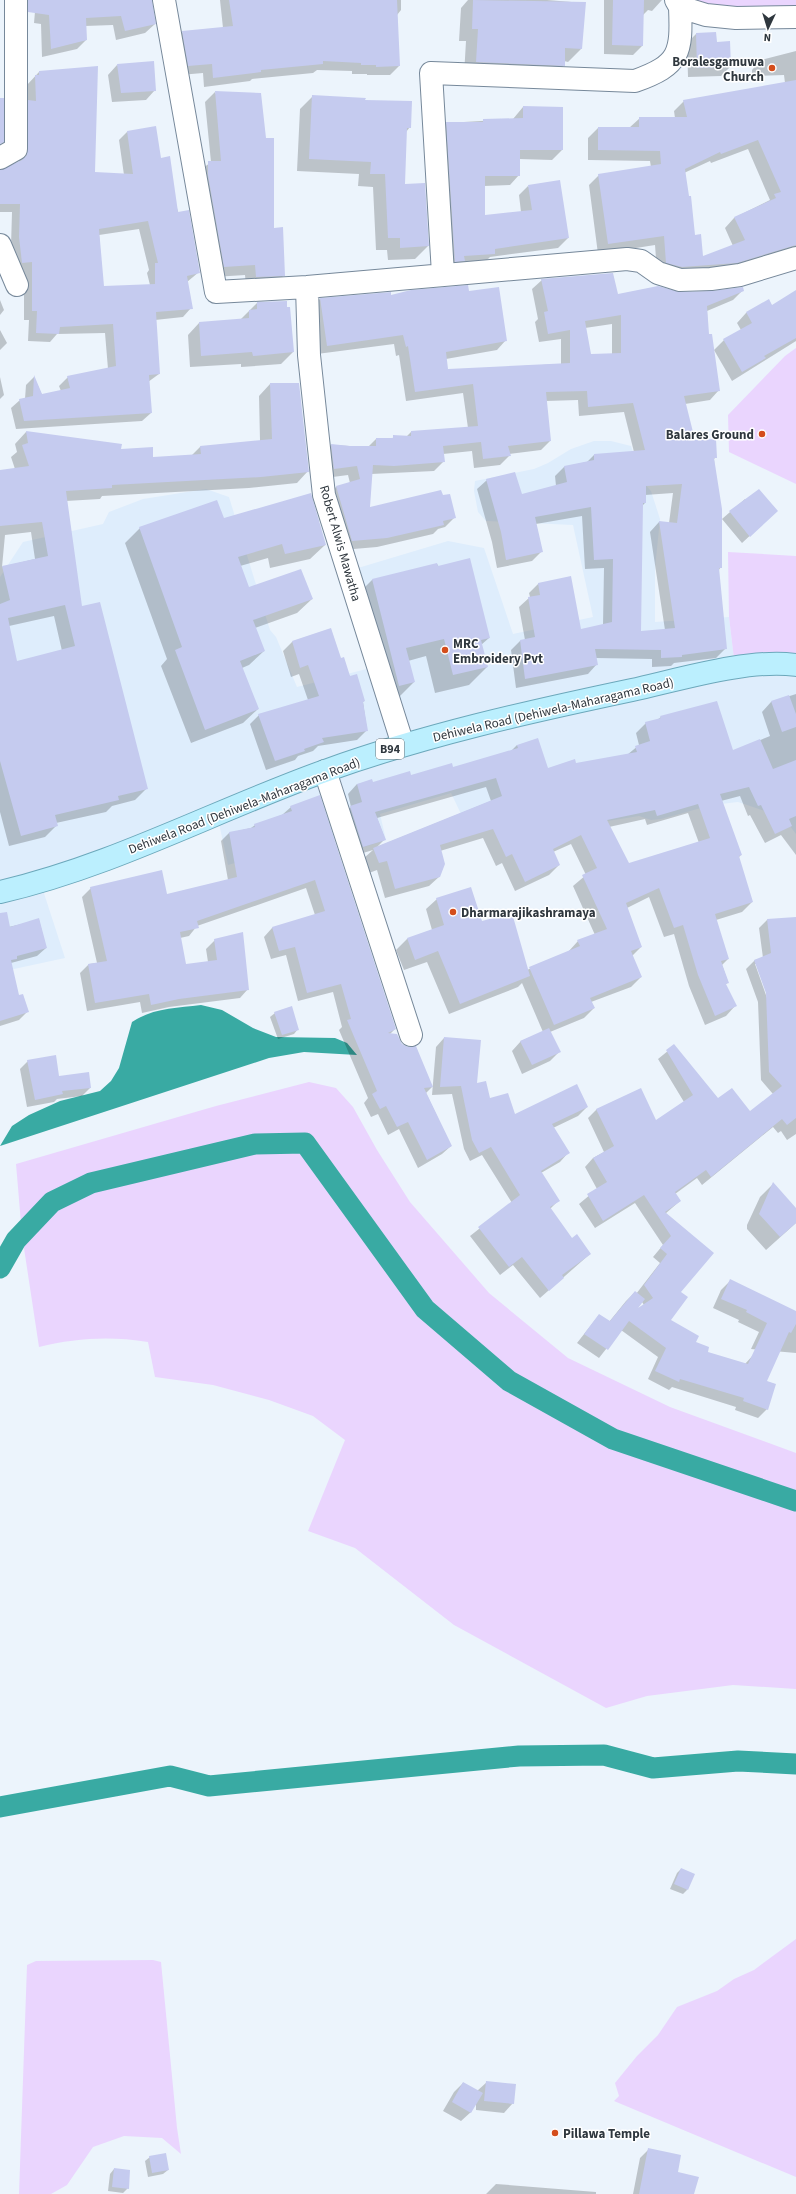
<svg xmlns="http://www.w3.org/2000/svg" width="796" height="2194" font-family="'Source Sans 3',sans-serif">
	<style>
		.built { fill: #deedfc }
		.green { fill: #ead5fe }
		.water { fill: #39aaa3 }
		.shadow { fill: #0003; fill-rule: evenodd }
		.lines { fill: none; stroke-linecap: round; stroke-linejoin: round }
		.canal { stroke: #39aaa3; stroke-width: 21 }
		.building { fill: #c5cbef; fill-rule: evenodd }
		.minor-casing { stroke: #76889a; stroke-width: 24 }
		.major-casing { stroke: #6ca8bb; stroke-width: 24 }
		.minor { stroke: #fff; stroke-width: 22 }
		.major { stroke: #bbeffe; stroke-width: 22 }
		.poi-dot { fill: #d44d1c; stroke: #fff; stroke-width: 1.5 }
		.labels { text-anchor: middle; stroke-width: 3; stroke-linejoin: round; paint-order: stroke }
		.shield { fill: #fff; stroke: #6d7378; stroke-width: 1 }
		.shield-label { font-size: 12px; font-weight: bold; fill: #2f373e }
		.poi-label { font-size: 13px; font-weight: bold; fill: #2f373e; stroke: #fff; text-anchor: start }
		.street-label { font-size: 13px; fill: #2f373e; stroke: #fff }
	</style>
	<rect width="100%" height="100%" fill="#ecf4fc"/>
	<path class="built" d="M594,441H611L631,446L643,482L651,491L660,519L655,569V622L729,617L734,659L796,665V834L783,817L738,802L712,805L661,819L651,820L639,816L608,821L600,795L462,816L451,793L380,814L386,840L352,851L346,836L318,845L261,856L228,865L217,814L40,881L65,958L0,972V577L23,542L103,524L109,512L143,499L206,489L229,497L270,630L276,637L297,687L378,666L348,571L448,541L484,548L513,634L593,617L573,525L486,521L478,512L474,491L475,481L534,469L548,463L571,449Z"/>
	<path class="green" d="M676,0H796V17Z
		M796,348V484L729,452L728,415L785,356Z
		M728,552L796,556V658L734,659L729,617Z
		M309,1082L336,1088L353,1107L377,1150L410,1202L489,1293L568,1358L670,1407L796,1453V1689L733,1685L647,1696L606,1708L454,1625L355,1548L308,1531L345,1440L313,1416L269,1400L213,1385L155,1377L148,1342C110,1336 76,1338 39,1347L22,1235L16,1164L216,1106Z
		M796,1939V2177L614,2101L619,2096L615,2083L637,2056L658,2035L677,2007L717,1991L734,1979L754,1970Z
		M153,1960L161,1962L177,2128L181,2154L162,2138L124,2136L93,2147L67,2185L51,2194H19L27,1965L36,1961Z"/>
	<path class="water" d="M201,1005L222,1010L253,1028L276,1037L335,1038L347,1043L357,1055L304,1052L269,1058L0,1146L12,1126L29,1115L60,1101L100,1091L111,1081L119,1068L132,1022C153,1008 176,1008 201,1005Z"/>
	<path class="shadow" d="M36,0H151L155,24L145,33L116,40L113,25L85,26L86,40L77,49L42,57L41,24L34,23Z
		M220,0H401V10L397,15L399,66L390,75H367V74H352V71L317,70L313,73L252,79L250,81L204,87L203,73L180,75L174,41L183,32L223,28Z
		M468,0H547L584,3L581,49L568,62L564,61V65L551,78L464,75L466,41H459L461,8Z
		M604,0H662L652,11L648,10L643,15L642,46L633,55L604,54Z
		M696,34L716,43L730,67L721,76L688,77L687,43Z
		M796,51V261L727,272H657L655,245L598,254L589,185L599,175L651,167L650,161L588,160V138L598,128H629L640,118H675L674,111L684,101L785,83L784,75L752,76V70L761,60ZM748,149L770,200L734,218L725,228L733,246L702,258L694,236L684,173L710,161L711,163Z
		M117,65L155,90L146,100L112,102L108,75Z
		M39,72L94,173L124,175L119,140L127,132L155,127L160,159L199,272L187,282L191,308L183,317L155,320L159,374L148,382L151,413L142,421L16,429L11,408L20,400L25,399L26,385L34,377L42,395L61,391L59,386L68,377L108,369L105,333L57,334L50,342L28,341L29,320H24V270L14,271L11,246L12,212H0V173L19,172L20,110L28,102L27,85ZM139,229L149,270L147,273L150,285L103,287L99,235Z
		M215,92L273,229L284,275L274,285L246,287L245,275L214,277L198,172L211,162L205,102Z
		M313,96L364,101L410,127L406,132L404,185L424,184L428,246L415,259L388,260L387,250H376L373,187L358,186L359,174L297,171L300,109Z
		M523,107L562,150L552,160L519,159V175L510,185L484,186V216L521,212L519,195L528,186L568,238L558,248L490,257L484,263L454,270L437,133L447,123L513,119Z
		M542,280L617,295L743,290L733,300L707,311L708,336L719,390L710,400L685,404L694,441L716,457L714,459L721,567L718,571L726,648L716,658L674,663L671,666L652,667V659L596,658L597,664L588,674L516,688L511,650L520,641L525,640L519,607L530,597L529,593L539,583L581,630L603,625L604,568L585,569L582,516L536,524L542,551L532,561L497,568L492,542L477,489L487,480L521,496L556,486L555,476L564,467L587,462L594,455L634,452L624,412L579,416L578,400L546,401L550,441L541,450L509,454V456L500,465L474,468L472,451L443,454L444,461L434,471L371,474L369,508L455,517L445,527L438,529L433,534L377,547L342,550L327,496L336,487L350,483L348,475L325,478L322,454L331,445L368,447L376,439L406,437L411,432L468,428L463,393L406,401L399,355L396,356L394,344L317,354L311,309L320,299L468,293L506,340L497,350L446,359L447,370L561,364V339L539,342L535,322L538,319L532,289ZM612,324V354L590,355L585,328ZM673,493L669,523L659,522L650,532L665,630L640,632L642,506L645,503V495Z
		M796,292V341L732,381L714,350L724,340L741,330L737,323L746,313L769,301L772,306Z
		M0,300L4,310L0,315Z
		M257,303L293,352L281,364L241,367V364L190,367L188,335L199,323L240,320Z
		M0,330L7,343L0,350Z
		M0,377L4,395L0,399Z
		M270,384L308,471L297,483L249,488L102,496L100,499L66,501L81,607L147,788L135,800L112,806L106,812L56,823L57,825L45,837L9,846L0,812V471L15,469L11,457L17,452L15,444L26,432L121,445L120,450L152,458L191,456L200,447L260,441L259,396ZM31,532L35,559L2,567L5,535ZM54,616L62,651L16,662L9,626Z
		M745,499L769,518L742,543L722,519Z
		M223,519L325,545L310,559L270,568L268,558L240,566L248,589L312,599L297,613L255,628L264,651L249,665L242,668L258,709L243,723L191,743L161,666L167,659L125,543L140,528Z
		M437,564L489,638L481,645L487,667L469,685L435,693L426,656L408,661L414,682L396,700L354,598L372,580Z
		M331,630L340,659L364,701L363,702L367,730L357,740L318,746L313,751L298,756L295,760L266,770L250,724L259,715L308,700L299,674L291,677L283,651L292,642Z
		M796,694V855L781,835L765,843L750,815L748,816L740,796L721,801L741,855L738,858L752,902L742,912L716,920L728,959L722,965L728,982L725,985L735,1006L726,1016L705,1025L689,986L674,934L664,937L649,897L627,908L641,947L632,956L641,977L631,987L591,1002L594,1008L584,1018L550,1032L559,1052L550,1061L522,1074L512,1051L521,1041L543,1032L522,983L518,987L449,1014L427,962L404,970L396,950L407,939L432,930L426,909L437,899L481,922L527,970L568,952L578,941L595,935L573,886L586,875L571,844L553,852L559,865L549,875L515,891L502,863L496,866L483,838L440,851V876L429,886L385,898L377,870L369,873L364,858L373,850L353,856L340,817L351,807L348,794L357,784L373,783L453,768L511,751L517,745L548,769L627,755L639,745L636,733L646,723L657,720L661,717L732,752L770,736L762,712L771,702ZM486,787L491,801L377,847L385,839L377,818ZM688,813L699,843L628,865L609,827L645,819L647,825Z
		M291,807L395,1029L390,1034L402,1045L432,1087L426,1093L451,1146L442,1154L418,1168L399,1129L388,1135L378,1114L371,1117L364,1103L368,1098L339,1030L342,1027L333,992L298,1001L286,955L271,959L264,937L272,928L315,915L306,888L197,926L189,936L180,938L185,965L208,962L206,949L215,940L248,989L240,998L169,1007L142,1013L140,1002L87,1011L80,973L89,964L97,963L82,897L91,888L166,895L228,880L221,841L229,833L251,828L255,825L282,815Z
		M796,918V1134L787,1140L781,1131L778,1133L773,1127L702,1185L697,1178L675,1194L680,1201L665,1214L713,1253L679,1293L669,1321L706,1353L745,1364L754,1354L766,1382L767,1409L758,1418L735,1410L736,1407L672,1387L669,1390L648,1379L658,1357L621,1330L599,1358L577,1343L599,1315L609,1322L626,1301L635,1292L636,1294L660,1263L653,1257L663,1245L635,1203L595,1228L579,1204L597,1189L585,1167L593,1158L604,1152L588,1118L597,1109L656,1121L684,1102L658,1059L674,1046L718,1099L750,1113L773,1094L761,1080L758,1002L746,969L755,960L763,958L759,928L767,920ZM755,964H757L769,997L767,998ZM642,1302L644,1305L635,1312Z
		M39,920L46,948L37,956L11,963L18,997L28,1011L19,1020L0,1026V929Z
		M275,1013L298,1029L294,1034L278,1039L270,1017Z
		M444,1038L489,1100L514,1115L587,1107L578,1116L553,1128L568,1153L560,1162L541,1173L558,1201L550,1209L572,1239L590,1254L540,1298L513,1265L500,1275L470,1236L512,1203L482,1155L470,1161L464,1149L452,1094L432,1095L436,1047Z
		M28,1061L59,1077L90,1088L82,1096L57,1099L54,1102L27,1107L20,1069Z
		M773,1184L796,1210V1223L766,1250L747,1229V1225L760,1197Z
		M730,1281L796,1312V1353L751,1349L759,1332L738,1322L739,1320L713,1308L721,1290Z
		M681,1869L687,1890L683,1894L670,1889L677,1873Z
		M487,2082L513,2103L504,2113L476,2110V2102L471,2112L461,2121L443,2111L454,2092L463,2083L477,2091Z
		M649,2149L677,2172L693,2194H633L640,2158Z
		M150,2157L168,2170L163,2174L148,2177L145,2161Z
		M114,2169L128,2188L123,2193L108,2191L110,2174Z
		M496,2184L596,2192V2194H486Z"/>
	<g class="lines">
		<path class="canal" d="M0,1268L16,1240L52,1202L91,1183L255,1144L305,1143L425,1309L509,1381L613,1439L796,1501
			M0,1807L170,1776L209,1786L519,1756L604,1755L653,1768L738,1761L796,1764"/>
	</g>
	<path class="building" d="M28,0H152L156,24L125,31L121,16L86,18L87,40L51,49L49,15L28,12Z
		M229,0H397L400,66L376,67V65H361V63L323,61V64L261,70V72L213,78L212,64L188,66L182,31L233,26Z
		M473,0L586,2L582,49L565,48V66L476,62L478,29H472Z
		M613,0H644L643,46L612,45Z
		M716,32L717,42L730,41L731,67L697,68L696,33Z
		M154,61L156,91L121,93L117,64Z
		M98,66L95,172L133,174L127,131L156,126L161,158L170,156L178,212L189,210L200,273L187,276L193,309L156,312L160,374L149,375L152,413L24,421L19,399L33,396L34,375L42,394L70,388L67,376L116,366L113,324L60,327L59,334L36,333L37,311H32V262L22,263L19,237L20,204H0V170L22,160L27,155L28,100L36,101L35,75H39V71ZM148,221L158,263H155V284L104,286L99,229Z
		M796,80V245L737,263L682,267L666,263L664,236L608,244L598,174L661,164L660,151L598,150V127H639V117H687L683,100ZM758,140L781,192L774,194L776,198L734,217L745,240L703,256L701,234L695,235L691,196H689L685,169L720,152L721,154Z
		M215,91L261,93L266,138H274V228L283,227L285,276L256,277L255,265L224,267L208,175V161H221Z
		M312,95L366,98L365,100L412,101L411,128H407L405,184L425,183L429,246L400,248V238H388L385,174H370L371,162L309,159Z
		M0,98H4V142L0,144Z
		M523,106L563,107V150H520V176H485V215L532,210L528,185L560,180L569,238L495,249V254L464,256L465,261L455,262L446,122H483V119L523,118Z
		M613,273L618,294L658,286L680,292L711,291L743,287L744,291L707,306L709,334H712L720,391L684,396L695,440L716,439L717,458H714L722,509V568H719L727,649L682,655V657L661,658V650L595,649L598,665L525,679L520,640L535,637L528,597L540,595L538,583L571,576L581,629L612,622L613,559L594,560L591,507L535,517L543,552L506,560L501,532L486,479L515,472L522,494L567,482L564,466L594,460V454L645,450L633,403L588,407L587,391L546,392L551,441L508,446L511,456L483,459L481,442L443,446L445,462L394,466L373,465L370,507L441,490L443,495L450,494L456,518L443,521L444,525L387,538L352,541L336,486L360,479L357,466L334,469L331,444L350,446H376V438H393V435L411,436V431L478,426L473,384L415,392L408,346L406,347L403,335L327,346L320,298L391,292V295L411,290L468,285L469,291L499,287L507,341L446,352L448,369L570,363V330L548,334L544,312L548,311L541,279ZM621,315V353L591,354L585,321ZM682,484L677,523L659,521L675,628L641,631L643,503H646V486Z
		M796,290V338L764,356L766,358L742,372L723,339L752,323L746,312L769,299L772,305Z
		M287,301V307H290L294,352L253,356L252,352L201,356L199,322L249,318V310L257,309V302Z
		M270,383H299L309,472L261,477L112,485V488L66,491L82,606L100,602L148,789L118,796L119,800L55,815L58,826L21,836L0,761V604L10,600L2,566L48,556L42,522L0,526V470L29,466L22,445L28,443L26,431L122,444L121,449L153,447V457L201,454L200,446L272,439ZM65,605L75,646L17,661L8,618Z
		M759,489L778,511L750,537L729,511Z
		M311,493L326,545L285,554L282,544L238,557L249,587L301,569L313,599L253,620L265,651L240,661L259,709L205,730L175,650L182,647L139,527L217,500L224,518Z
		M470,558L490,638L481,640L488,667L453,675L444,639L406,648L415,682L399,686L372,579L437,563L438,566Z
		M331,628L341,658L344,657L350,676L357,674L365,701L363,702L368,731L322,738L324,742L304,749L305,751L275,761L258,714L319,696L308,665L300,668L292,641Z
		M789,695L796,714V727L782,732L771,701Z
		M717,701L733,750L760,739L773,769L796,760V816L789,819L792,826L775,834L761,805L758,806L749,787L720,794L742,855L739,856L753,902L715,914L729,959L721,961L729,983L726,984L737,1006L715,1016L698,975L683,925L674,928L659,888L626,903L642,947L631,951L642,977L590,998L595,1008L554,1025L529,967L580,946L577,940L607,929L582,875L597,868L581,835L553,849L560,865L525,882L512,854L506,857L493,829L440,845L445,864L440,877L395,889L387,861L379,863L373,848L502,796L496,778L375,812L386,840L363,847L350,806L362,802L357,784L372,779L373,782L410,771L411,775L452,763L453,767L518,748L517,745L538,738L548,768L575,759L576,763L637,752L635,746L650,741L645,722L661,718L660,716ZM698,804L710,838L629,863L607,820L655,810L657,816Z
		M320,795L396,1029L388,1033L397,1034L402,1044L408,1047L416,1046L433,1087L424,1088L452,1146L427,1160L408,1122L397,1127L386,1106L380,1109L372,1094L377,1091L347,1020L351,1019L341,984L307,993L295,947L279,951L272,927L325,911L315,880L197,921L199,928L180,932L186,964L217,960L214,939L243,932L249,990L179,999L151,1005L149,994L95,1003L88,964L107,961L90,887L162,870L167,894L237,877L229,832L255,827L254,824L292,811L290,806Z
		M471,887L482,921L512,913L530,976L460,1004L438,951L415,960L407,938L444,925L436,898Z
		M7,912L10,927L39,918L47,948L17,956V959L11,960L19,995L23,994L29,1012L0,1021V913Z
		M796,917V1118L787,1125L782,1119L711,1177L706,1170L675,1192L681,1201L665,1212L714,1253L681,1292L688,1297L671,1320L699,1336L696,1342L709,1347L708,1352L748,1364L767,1323L746,1312L747,1310L721,1299L730,1279L796,1311V1324L791,1333L789,1332L767,1381L776,1384L768,1410L743,1401L744,1398L680,1379L679,1382L655,1371L666,1348L629,1321L608,1350L584,1334L599,1314L610,1321L635,1291L645,1299L638,1308L653,1298L644,1285L667,1254L660,1248L671,1236L644,1195L603,1221L587,1194L607,1182L593,1158L614,1146L596,1109L641,1088L656,1120L693,1095L666,1050L674,1044L718,1098L732,1088L750,1111L782,1086L769,1072L766,993L754,960L771,953L767,919Z
		M292,1006L299,1030L282,1035L274,1012Z
		M549,1028L561,1052L532,1065L520,1041Z
		M444,1037L481,1040L477,1083L486,1081L490,1098L508,1093L515,1114L577,1084L588,1107L552,1124L570,1153L541,1171L560,1201L550,1207L572,1238L577,1234L591,1254L562,1275L564,1278L549,1291L522,1257L509,1267L478,1227L520,1195L491,1147L479,1153L472,1140L461,1086L440,1087Z
		M56,1055L59,1076L89,1072L91,1088L62,1091L63,1094L35,1100L27,1060Z
		M773,1182L796,1208V1223L780,1237L759,1214Z
		M681,1868L695,1874L688,1890L674,1884Z
		M486,2081L516,2084L514,2104L484,2101Z
		M463,2082L483,2093L471,2113L452,2102Z
		M648,2148L681,2155L678,2172L699,2177L694,2194H639Z
		M166,2153L169,2170L152,2173L149,2156Z
		M114,2168L130,2170L129,2189L112,2187Z"/>
	<g class="lines">
		<g class="minor-casing">
			<path id="minor" d="M164,0L216,292L307,287L627,259L641,261L658,273L680,280L711,279L740,275L796,258
				M676,0L680,7L706,15L736,18L796,17
				M0,158L16,149V0
				M0,245L17,285
				M443,274L431,73L635,81C680,65 682,53 680,7
				M307,287L309,355L324,495L403,745
				M325,771L411,1035"/>
		</g>
		<g class="major-casing">
			<path id="major" d="M0,892C113,866 216,810 325,771C425,735 528,712 632,690C678,680 750,658 796,665"/>
		</g>
		<use href="#minor" class="minor"/>
		<use href="#major" class="major"/>
	</g>
	<g class="poi-dot">
		<circle cx="772" cy="68" r="4"/>
		<circle cx="762" cy="434" r="4"/>
		<circle cx="445" cy="650" r="4"/>
		<circle cx="453" cy="912" r="4"/>
		<circle cx="555" cy="2133" r="4"/>
	</g>
	<g class="labels">
		<rect class="shield" x="376" y="739" width="28" height="20" rx="3"/>
		<g class="shield-label">
			<text x="390" y="753">B94</text>
		</g>
		<g class="poi-label">
			<text x="764" y="66" text-anchor="end">Boralesgamuwa<tspan x="764" dy="15">Church</tspan></text>
			<text x="754" y="439" text-anchor="end">Balares Ground</text>
			<text x="453" y="648">MRC<tspan x="453" dy="15">Embroidery Pvt</tspan></text>
			<text x="461" y="917">Dharmarajikashramaya</text>
			<text x="563" y="2138">Pillawa Temple</text>
		</g>
		<g class="street-label">
			<text transform="translate(341 543) rotate(74)" y="5">Robert Alwis Mawatha</text>
			<text transform="translate(553 709) rotate(-13)" y="5">Dehiwela Road (Dehiwela-Maharagama Road)</text>
			<text transform="translate(244 805) rotate(-21)" y="5">Dehiwela Road (Dehiwela-Maharagama Road)</text>
		</g>
	</g>
	<g transform="translate(768 28) rotate(184)" stroke="#ffffff" stroke-width="3" paint-order="stroke">
	<path d="M0-3L7 15L0 10L-7 15Z" fill="#2f373e"/>
	<text y="-6" font-size="11" font-weight="bold" text-anchor="middle" fill="#2f373e">N</text>
	</g>
</svg>
